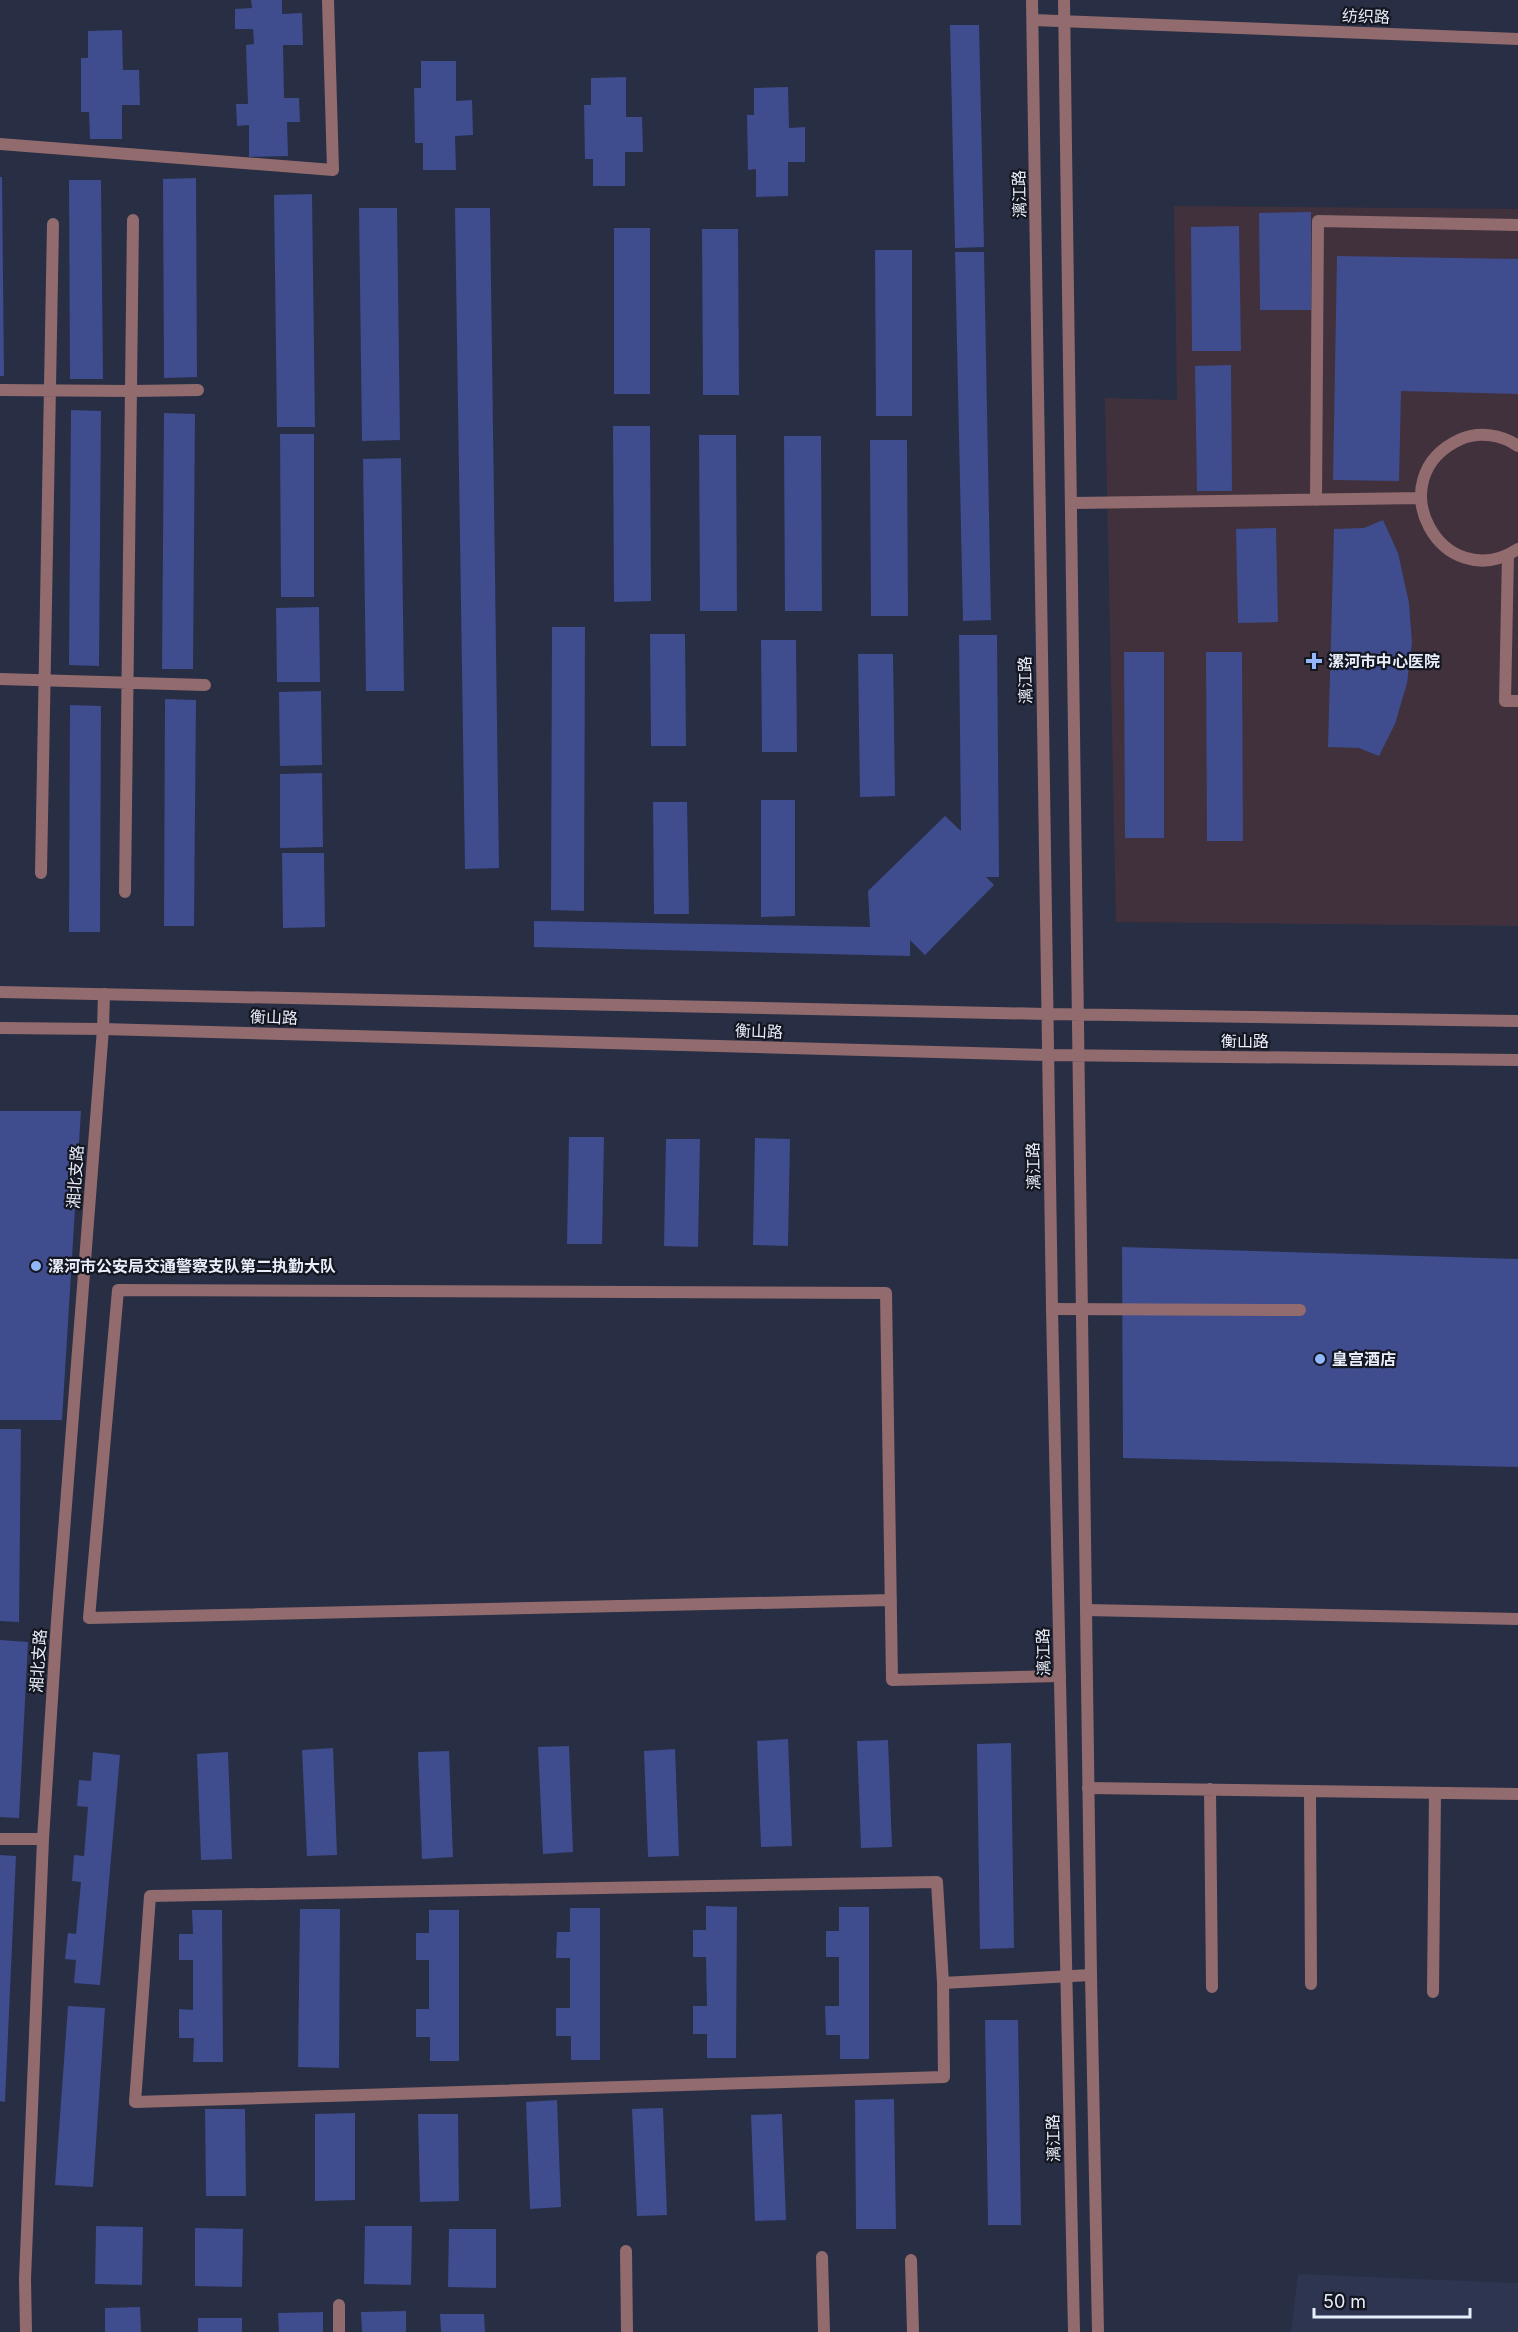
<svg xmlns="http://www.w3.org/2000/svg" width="1518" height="2332" font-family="Inter,'Noto Sans SC',sans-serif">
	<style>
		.built { fill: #2e3551 }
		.medical { fill: #40313d }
		.building { fill: #3f4c8e }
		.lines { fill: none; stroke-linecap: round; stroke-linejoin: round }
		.minor { stroke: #916b6d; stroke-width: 12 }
		.tertiary { stroke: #916b6d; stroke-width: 12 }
		.poi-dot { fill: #92b7fd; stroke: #141720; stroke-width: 2 }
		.labels { text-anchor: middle; stroke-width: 4.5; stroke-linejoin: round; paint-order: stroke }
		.street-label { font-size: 16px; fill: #e8edfb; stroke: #141720 }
		.poi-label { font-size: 16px; font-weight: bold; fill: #e8edfb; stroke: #141720; text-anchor: start }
	</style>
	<rect width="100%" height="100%" fill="#282e44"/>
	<path class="built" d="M1298,2274L1518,2283V2332H1291Z"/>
	<path class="medical" d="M1174,206L1518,209V926L1116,922L1105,398L1177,400Z"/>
	<path class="building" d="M251,0H282V14L302,13L303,45H283L284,98H299L300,122H287L288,156L249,157V125L237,126L236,104H248L246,45L254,44L253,29H235V9L252,8Z
		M950,25H979L984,247L955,248Z
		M122,30L123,70H139L140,105H122V139H90L89,112H81V58H88V31Z
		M421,61H456V101L472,100L473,135L455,136L456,170H423V143H415L414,88H421Z
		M626,77V117H642L643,152H625V186H593V159H585L584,105H591V78Z
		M788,87L789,128L805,127V162H788V196L756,197V169L748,170L747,115H754V88Z
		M0,177H2L4,376H0Z
		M196,178L197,377L164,378L163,179Z
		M69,180H101L103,379H70Z
		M312,194L315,427H277L274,195Z
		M359,208H397L400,440L362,441Z
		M455,208H490L499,868L465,869Z
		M1311,212V310H1260L1259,213Z
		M1239,226L1241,351H1192L1191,227Z
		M614,228H650V394H614Z
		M702,229H738L739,395H703Z
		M875,250H912V416H876Z
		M955,252H984L991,620L963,621Z
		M1337,256L1518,259V394L1401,391L1399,481L1333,480Z
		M1231,365L1232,491H1197L1195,366Z
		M71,410L101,411L99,666L69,665Z
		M164,413L195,414L193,669H162Z
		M613,426H650L651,601L614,602Z
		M280,434H314V597H281Z
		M699,435H736L737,611H700Z
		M784,436H821L822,611H785Z
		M870,440H907L908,616H871Z
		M401,458L404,691H366L363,459Z
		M1383,520L1398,553L1409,603L1412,643L1407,683L1395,724L1379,756L1359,748L1328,747L1334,529L1364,528Z
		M1276,528L1278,622L1238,623L1236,529Z
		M319,607L320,682H277L276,608Z
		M552,627H585L584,911L551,910Z
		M650,634H685L686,746H651Z
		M959,635H997L999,877H986L994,885L925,955L910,940V956L534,947V921L870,927L868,891L945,816L961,831Z
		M761,640H796L797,752H762Z
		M1124,652H1164V838H1125Z
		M1206,652H1242L1243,841H1207Z
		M858,654H893L895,796L860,797Z
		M321,691L322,765L280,766L279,692Z
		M165,699L196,700L194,926H164Z
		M70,705L101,706L100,932H69Z
		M322,773L323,847L280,848V774Z
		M761,800H795V916L761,917Z
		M653,802H687L689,914H654Z
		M282,853H324L325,927L283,928Z
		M0,1111H81L62,1420H0Z
		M569,1137H604L602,1244H567Z
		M755,1138L790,1139L788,1246L753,1245Z
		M666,1139H700L698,1247L664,1246Z
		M1122,1247L1518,1259V1467L1123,1458Z
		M0,1429H21L19,1622L0,1621Z
		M0,1640L28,1642L19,1818L0,1817Z
		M788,1739L792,1846L761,1847L757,1741Z
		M888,1740L892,1847L861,1848L857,1741Z
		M1011,1743L1014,1948L980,1949L977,1744Z
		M569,1746L573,1852L543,1854L538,1747Z
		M333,1748L337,1855L307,1856L302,1750Z
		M675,1749L679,1856L648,1857L644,1751Z
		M449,1751L453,1857L422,1859L418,1752Z
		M93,1752L120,1755L100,1985L74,1983L76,1960L65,1959L68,1933L76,1934L81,1882L72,1881L74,1855L84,1856L88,1807L77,1806L79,1780L91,1781Z
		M228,1752L232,1859L201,1860L197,1754Z
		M0,1855L16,1856L5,2102L0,2101Z
		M706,1906L737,1907L736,2058H707V2034H693V2006H707L706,1957H693V1930H706Z
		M839,1907H869V2059H840V2035H826L825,2006H839V1957H826V1931H839Z
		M570,1908H600V2060H571V2036H556V2008H570V1958H556L557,1932H570Z
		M300,1909H340L339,2068L298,2067Z
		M192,1910H222L223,2062H193L194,2038H179V2009L193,2010V1960H179V1934H193Z
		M429,1910H459V2061H430V2037H416V2009H429V1960H416V1933H429Z
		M68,2006L105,2008L93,2187L55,2185Z
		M985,2020H1018L1021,2225H988Z
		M894,2099L896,2229H856L855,2100Z
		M557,2100L561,2207L530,2209L526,2102Z
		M663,2108L667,2215L637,2216L632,2109Z
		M205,2109H245L246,2196H206Z
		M355,2113V2200L315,2201V2114Z
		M418,2114H458L459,2201L420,2202Z
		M782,2114L786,2220L755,2221L751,2115Z
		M96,2226L143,2227L142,2285L95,2284Z
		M365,2226H412L411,2285L364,2284Z
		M195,2228L243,2229L242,2287L195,2286Z
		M449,2229H496V2288L448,2287Z
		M140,2307L141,2332H105V2308Z
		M406,2311V2332H362L361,2312Z
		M323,2312V2332H279L278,2313Z
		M440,2314H484L485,2332H441Z
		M198,2318H242V2332H198Z"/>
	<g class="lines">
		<path class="minor" d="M1033,20L1518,39
			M0,144L333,170L328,0
			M0,390L131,391L198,390
			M1518,446C1502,435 1480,431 1461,439C1376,477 1442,598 1518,549
			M1316,500L1318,221L1518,225
			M1072,503L1420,498
			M1508,555L1505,701H1518
			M0,679L205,685
			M41,873L53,224
			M125,892L133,220
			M1052,1309L1300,1310
			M891,1600L89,1618L118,1290L886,1293L892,1680L1060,1676
			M1086,1610L1518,1619
			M1088,1788L1518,1794
			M1210,1789L1212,1987
			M1310,1791L1311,1984
			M0,1839H43
			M943,1983L944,2077L135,2102L150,1896L937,1882L943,1983L1091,1975
			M1433,1992L1435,1793
			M626,2251L627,2332
			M822,2257L824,2332
			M911,2260L913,2332
			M339,2305V2332
			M26,2332L25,2279L43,1839L57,1621L103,1029L104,994"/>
		<path class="tertiary" d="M1032,0L1052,1309L1074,2332
			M1064,0L1091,1975L1098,2332
			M0,992L1047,1014L1518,1021
			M0,1028L103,1029L1047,1055L1518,1060"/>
	</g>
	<g class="poi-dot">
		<path d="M1311 652h6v6h6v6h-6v6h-6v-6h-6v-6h6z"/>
		<circle cx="36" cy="1266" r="6"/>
		<circle cx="1320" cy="1359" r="6"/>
	</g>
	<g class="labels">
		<g class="street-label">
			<text transform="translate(1366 16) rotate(2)" y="6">纺织路</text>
			<text transform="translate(1019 194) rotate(-91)" y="6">漓江路</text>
			<text transform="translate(1025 680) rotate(-91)" y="6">漓江路</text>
			<text transform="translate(274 1017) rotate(2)" y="6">衡山路</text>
			<text transform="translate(759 1031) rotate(2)" y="6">衡山路</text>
			<text x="1245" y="1047">衡山路</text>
			<text transform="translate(1033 1166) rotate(-91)" y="6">漓江路</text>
			<text transform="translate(75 1177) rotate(-86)" y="6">湘北支路</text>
			<text transform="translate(1043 1652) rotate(-91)" y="6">漓江路</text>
			<text transform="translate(38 1661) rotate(-86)" y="6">湘北支路</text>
			<text transform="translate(1053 2138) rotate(-91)" y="6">漓江路</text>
		</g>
		<g class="poi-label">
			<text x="1328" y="667">漯河市中心医院</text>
			<text x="48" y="1272">漯河市公安局交通警察支队第二执勤大队</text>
			<text x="1332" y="1365">皇宫酒店</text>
		</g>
	</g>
	<path d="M1314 2308v9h156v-9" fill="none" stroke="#e8edfb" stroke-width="3"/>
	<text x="1323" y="2308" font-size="18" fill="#e8edfb" stroke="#141720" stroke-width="4.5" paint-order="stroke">50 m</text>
</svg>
